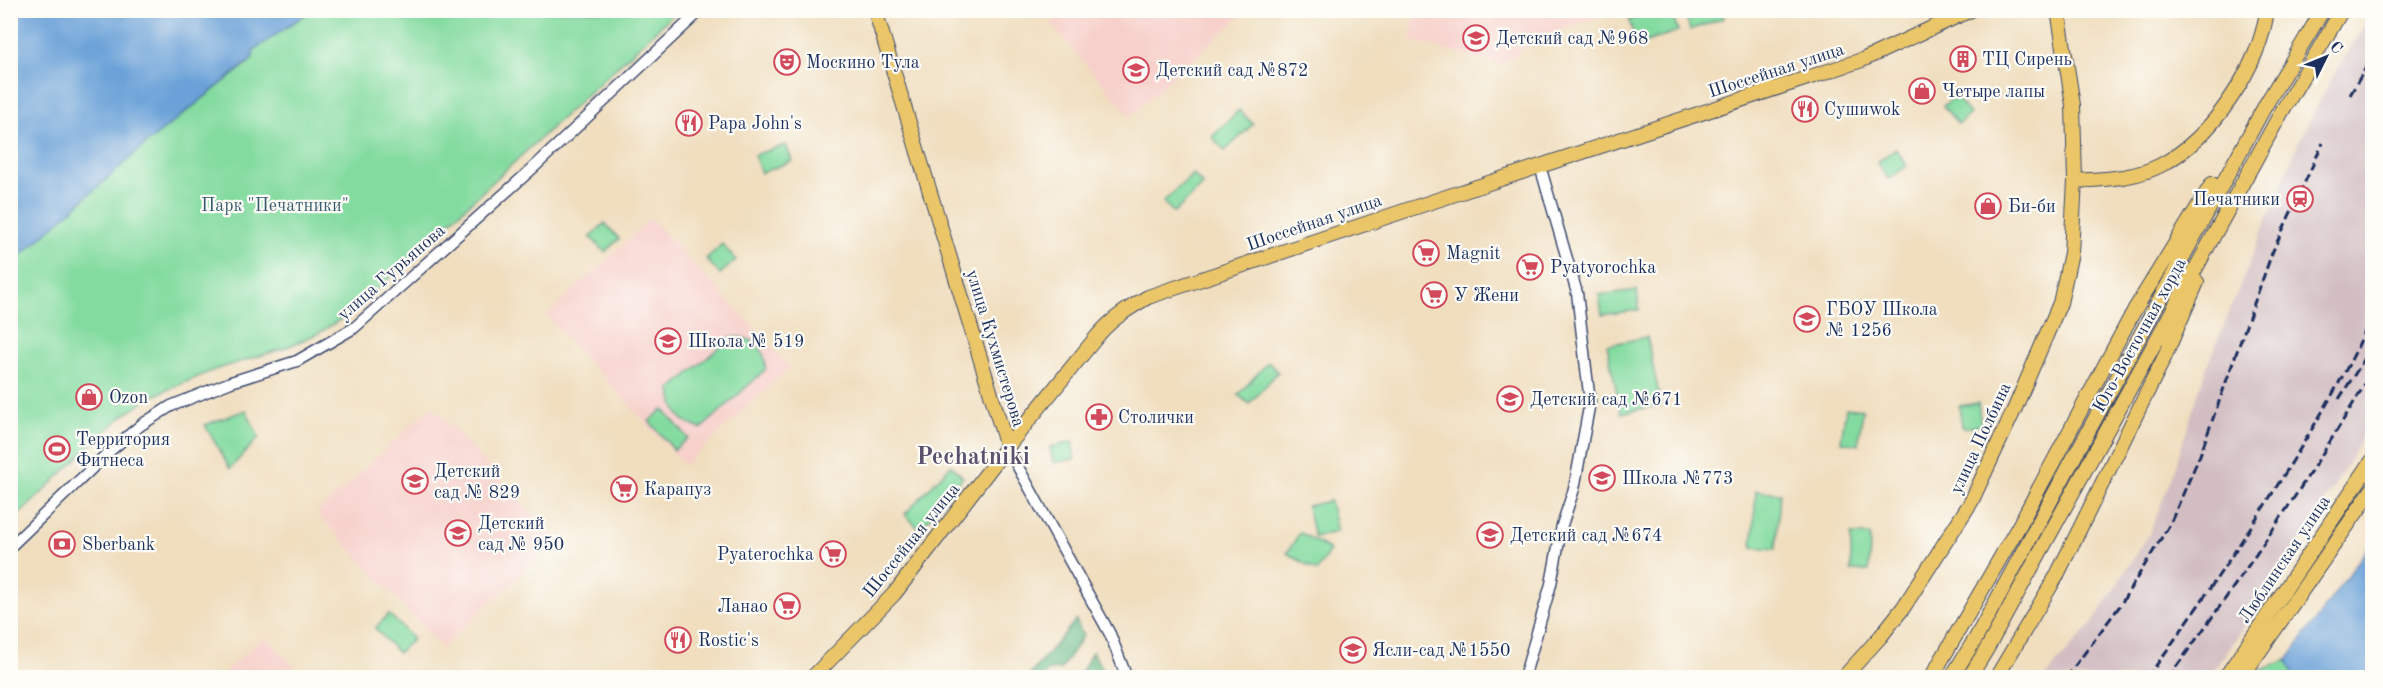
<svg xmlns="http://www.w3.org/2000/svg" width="2383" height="688" font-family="'Old Standard TT',serif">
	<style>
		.built { fill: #f7d0cb }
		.industrial { fill: #d2bec2 }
		.green { fill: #84dba0; stroke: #50857f; stroke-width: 1.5 }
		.forest { fill: #6bbb86; stroke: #437572; stroke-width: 1.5 }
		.water { fill: #6aa1d8; stroke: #42689b; stroke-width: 1.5 }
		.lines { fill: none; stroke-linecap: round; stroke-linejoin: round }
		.minor-casing { stroke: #3b496d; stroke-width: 13 }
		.major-casing { stroke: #3b496d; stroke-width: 16 }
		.minor { stroke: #fff; stroke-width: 10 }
		.major { stroke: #ebc669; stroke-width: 14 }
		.rail { stroke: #1b2f5e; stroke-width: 3; stroke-dasharray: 9 4.5; stroke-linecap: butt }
		.labels { text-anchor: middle; stroke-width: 4.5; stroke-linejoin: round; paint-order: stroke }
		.poi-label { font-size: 18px; fill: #1b2f5e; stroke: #fdfcf7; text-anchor: start }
		.street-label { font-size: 18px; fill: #1b2f5e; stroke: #fdfcf7 }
		.park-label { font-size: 18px; fill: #355a6e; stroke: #fdfcf7 }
		.district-label { font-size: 24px; font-weight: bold; fill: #5b526e; stroke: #fdfcf7 }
	</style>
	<rect width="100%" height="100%" fill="#fdfcf7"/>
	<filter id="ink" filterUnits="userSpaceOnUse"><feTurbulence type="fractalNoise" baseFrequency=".0167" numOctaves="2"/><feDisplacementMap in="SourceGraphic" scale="12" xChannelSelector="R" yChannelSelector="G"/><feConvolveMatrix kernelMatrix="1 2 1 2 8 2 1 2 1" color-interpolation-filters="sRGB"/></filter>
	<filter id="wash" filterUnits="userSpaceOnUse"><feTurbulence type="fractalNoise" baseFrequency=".008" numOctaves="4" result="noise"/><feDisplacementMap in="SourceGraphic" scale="24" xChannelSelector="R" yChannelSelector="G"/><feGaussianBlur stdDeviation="1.35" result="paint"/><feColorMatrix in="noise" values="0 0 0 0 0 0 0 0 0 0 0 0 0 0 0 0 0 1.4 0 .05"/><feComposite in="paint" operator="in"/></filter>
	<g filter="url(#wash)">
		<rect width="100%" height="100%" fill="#f0debf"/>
		<path class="built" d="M1067,10H1246V11L1130,116L1051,24Z
			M1395,11V10L1616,11L1543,36L1539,43L1523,48L1503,65L1410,40L1415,18L1393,12Z
			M651,218L790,367L685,465L546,316Z
			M432,406L557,540L442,648L317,513Z
			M265,636L304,677H219Z"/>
		<path class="industrial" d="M2372,12V419L2345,469L2270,590L2209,677L2044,678L2092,624L2149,534L2174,471L2204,374L2299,141L2330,82Z"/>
		<path class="green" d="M310,11H677L383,284L343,318L319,333L282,349L214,370L153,396L124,415L99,437L11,523V264L148,142L252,60L254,50Z
			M1657,11H1671L1678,31L1637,45L1629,20Z
			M1684,11H1721L1724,18L1690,30Z
			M1955,96L1970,114L1958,124L1943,106Z
			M1239,110L1253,124L1225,151L1212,137Z
			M786,145L792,161L761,173L754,155Z
			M1896,149L1907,166L1888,179L1877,162Z
			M1193,174L1203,185L1174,213L1163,202Z
			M605,223L619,239L605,252L590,237Z
			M722,244L736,260L720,274L706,259Z
			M1637,290L1639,310L1602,315L1599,295Z
			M731,337C753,336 767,347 765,370L701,429C679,421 673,413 671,389Z
			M1647,337L1661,405L1621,413L1607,345Z
			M1268,362L1278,372L1249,404L1238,395Z
			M1978,403L1981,425L1962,428L1959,406Z
			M1846,408L1863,410L1858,445L1841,442Z
			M663,409L688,438L674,450L649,421Z
			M246,410L259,437L230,469L205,425Z
			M1072,442L1075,459L1053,463L1050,447Z
			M951,465L963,477L920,530L905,514Z
			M1756,491L1780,493L1776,549L1752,547Z
			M1330,501L1337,532L1314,537L1307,506Z
			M1300,532L1330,550L1317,571L1287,553Z
			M1851,535H1870L1869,571H1851Z
			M389,614L413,639L398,653L375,628Z
			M2287,660L2294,677H2266L2261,670Z"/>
		<path class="forest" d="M1076,620L1083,636L1061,669L1049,670L1043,677H1028Z
			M1092,652L1106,674L1103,677H1071L1082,671Z"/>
		<path class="water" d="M11,10H310V11L254,50L252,59L148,142L11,264Z
			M2372,542V677H2294L2287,660Z"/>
	</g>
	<g filter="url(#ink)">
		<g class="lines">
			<g class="minor-casing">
				<path id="minor" d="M1007,447L1110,634L1127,678
					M10,547L111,450L141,425L171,406L231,382L297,361L354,328L532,169L701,10
					M1524,678L1551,584L1562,525L1574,489L1590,402L1577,293L1540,166"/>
			</g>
			<g class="major-casing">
				<path id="major" d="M875,10L1007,447
					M2075,181C2103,179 2135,179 2161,165C2211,139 2260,67 2267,10
					M812,678L894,594L1007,447L1099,334C1113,318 1129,308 1148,297L1425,204L1862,60L1971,10
					M1843,678L1881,636L1903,608L1971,502L2015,408L2060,303L2071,253L2075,181L2073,105L2058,10
					M1931,678L2020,524L2135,309L2212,184
					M1951,678L1976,638L2266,104L2323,10
					M1969,678L1988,647L2281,113L2342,10
					M1996,678L2056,577L2164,358L2197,282
					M2225,678L2372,461
					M2241,678L2372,490"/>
			</g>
			<use href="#minor" class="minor"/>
			<use href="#major" class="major"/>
			<path class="rail" d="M2350,95L2372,57
				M2339,399L2365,358L2372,341
				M2066,678L2119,607L2170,524L2200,455L2272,253L2323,143
				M2147,678C2198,608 2246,536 2292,462C2321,414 2351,367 2372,314
				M2168,678C2241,579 2310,478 2372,372"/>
		</g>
	</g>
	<defs>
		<g id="school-ring" transform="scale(1.35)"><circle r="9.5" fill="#fdfcf7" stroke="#d1495b" stroke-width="1.5"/><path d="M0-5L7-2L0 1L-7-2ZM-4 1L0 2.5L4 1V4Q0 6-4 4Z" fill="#d1495b"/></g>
		<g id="building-ring" transform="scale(1.35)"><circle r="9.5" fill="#fdfcf7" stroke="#d1495b" stroke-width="1.5"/><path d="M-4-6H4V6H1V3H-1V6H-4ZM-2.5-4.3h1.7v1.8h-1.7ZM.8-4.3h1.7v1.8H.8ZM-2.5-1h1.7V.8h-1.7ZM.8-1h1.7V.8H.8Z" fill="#d1495b"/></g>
		<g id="theatre-ring" transform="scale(1.35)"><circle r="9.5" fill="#fdfcf7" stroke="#d1495b" stroke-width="1.5"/><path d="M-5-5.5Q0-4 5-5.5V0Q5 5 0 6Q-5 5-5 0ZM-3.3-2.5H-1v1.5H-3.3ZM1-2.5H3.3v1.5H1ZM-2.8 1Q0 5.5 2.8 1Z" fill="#d1495b"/></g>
		<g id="shop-ring" transform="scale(1.35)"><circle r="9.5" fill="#fdfcf7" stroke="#d1495b" stroke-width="1.5"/><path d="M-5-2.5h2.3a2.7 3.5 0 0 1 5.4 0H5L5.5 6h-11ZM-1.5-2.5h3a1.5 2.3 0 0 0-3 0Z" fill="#d1495b"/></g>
		<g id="restaurant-ring" transform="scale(1.35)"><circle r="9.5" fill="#fdfcf7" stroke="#d1495b" stroke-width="1.5"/><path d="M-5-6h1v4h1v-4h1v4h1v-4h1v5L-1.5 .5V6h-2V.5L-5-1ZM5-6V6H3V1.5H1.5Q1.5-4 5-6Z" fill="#d1495b"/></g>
		<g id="station-ring" transform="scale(1.35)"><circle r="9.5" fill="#fdfcf7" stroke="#d1495b" stroke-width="1.5"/><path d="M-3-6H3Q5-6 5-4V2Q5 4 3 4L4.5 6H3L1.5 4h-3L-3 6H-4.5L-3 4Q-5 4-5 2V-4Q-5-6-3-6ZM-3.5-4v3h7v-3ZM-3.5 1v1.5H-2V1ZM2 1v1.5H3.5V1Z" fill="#d1495b"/></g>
		<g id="supermarket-ring" transform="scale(1.35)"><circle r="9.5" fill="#fdfcf7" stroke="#d1495b" stroke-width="1.5"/><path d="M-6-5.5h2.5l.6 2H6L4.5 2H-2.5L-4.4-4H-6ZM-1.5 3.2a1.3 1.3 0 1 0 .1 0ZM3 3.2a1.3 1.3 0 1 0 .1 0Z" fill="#d1495b"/></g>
		<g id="pharmacy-ring" transform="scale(1.35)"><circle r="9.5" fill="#fdfcf7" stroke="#d1495b" stroke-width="1.5"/><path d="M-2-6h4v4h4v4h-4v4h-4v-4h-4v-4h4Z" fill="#d1495b"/></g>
		<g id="stadium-ring" transform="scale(1.35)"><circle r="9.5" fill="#fdfcf7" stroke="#d1495b" stroke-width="1.5"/><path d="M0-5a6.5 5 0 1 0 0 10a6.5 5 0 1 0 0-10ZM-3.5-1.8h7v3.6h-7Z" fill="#d1495b"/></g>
		<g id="bank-ring" transform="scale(1.35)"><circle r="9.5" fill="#fdfcf7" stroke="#d1495b" stroke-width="1.5"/><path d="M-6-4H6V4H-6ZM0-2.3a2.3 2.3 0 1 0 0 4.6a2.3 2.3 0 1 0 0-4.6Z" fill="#d1495b"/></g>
	</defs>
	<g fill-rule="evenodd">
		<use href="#school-ring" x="1476" y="38"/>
		<use href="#building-ring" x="1963" y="59"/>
		<use href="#theatre-ring" x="787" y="62"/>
		<use href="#school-ring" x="1136" y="70"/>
		<use href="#shop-ring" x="1922" y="91"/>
		<use href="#restaurant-ring" x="1805" y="109"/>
		<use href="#restaurant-ring" x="689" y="123"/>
		<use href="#station-ring" x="2300" y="199"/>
		<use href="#shop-ring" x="1988" y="206"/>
		<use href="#supermarket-ring" x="1426" y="253"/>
		<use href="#supermarket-ring" x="1530" y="267"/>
		<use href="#supermarket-ring" x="1434" y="295"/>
		<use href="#school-ring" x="1807" y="319"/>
		<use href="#school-ring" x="668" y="341"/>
		<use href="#shop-ring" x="89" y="397"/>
		<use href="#school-ring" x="1510" y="399"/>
		<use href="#pharmacy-ring" x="1099" y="417"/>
		<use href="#stadium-ring" x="57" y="449"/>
		<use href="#school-ring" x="1602" y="478"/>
		<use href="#school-ring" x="415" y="481"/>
		<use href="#supermarket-ring" x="624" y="489"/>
		<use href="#school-ring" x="458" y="533"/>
		<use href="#school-ring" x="1490" y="535"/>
		<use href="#bank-ring" x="62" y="544"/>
		<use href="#supermarket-ring" x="833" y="554"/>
		<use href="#supermarket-ring" x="787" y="606"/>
		<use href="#restaurant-ring" x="678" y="640"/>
		<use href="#school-ring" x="1353" y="650"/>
	</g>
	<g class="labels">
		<g class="poi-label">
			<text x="1496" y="44">Детский сад №968</text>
			<text x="1982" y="65">ТЦ Сирень</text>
			<text x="806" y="68">Москино Тула</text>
			<text x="1156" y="76">Детский сад №872</text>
			<text x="1942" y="97">Четыре лапы</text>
			<text x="1824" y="115">Сушиwok</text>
			<text x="708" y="129">Papa John's</text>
			<text x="2280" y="205" text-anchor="end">Печатники</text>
			<text x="2008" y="212">Би-би</text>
			<text x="1446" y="259">Magnit</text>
			<text x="1550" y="273">Pyatyorochka</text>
			<text x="1454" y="301">У Жени</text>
			<text x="1826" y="315">ГБОУ Школа<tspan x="1826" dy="21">№ 1256</tspan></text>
			<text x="688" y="347">Школа № 519</text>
			<text x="109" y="403">Ozon</text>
			<text x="1530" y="405">Детский сад №671</text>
			<text x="1118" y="423">Столички</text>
			<text x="76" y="445">Территория<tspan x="76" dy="21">Фитнеса</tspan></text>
			<text x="434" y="477">Детский<tspan x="434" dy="21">сад № 829</tspan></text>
			<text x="1622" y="484">Школа №773</text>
			<text x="644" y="495">Карапуз</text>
			<text x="478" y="529">Детский<tspan x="478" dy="21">сад № 950</tspan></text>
			<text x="1510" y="541">Детский сад №674</text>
			<text x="82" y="550">Sberbank</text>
			<text x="814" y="560" text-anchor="end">Pyaterochka</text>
			<text x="768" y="612" text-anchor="end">Ланао</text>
			<text x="698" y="646">Rostic's</text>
			<text x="1372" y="656">Ясли-сад №1550</text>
		</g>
		<g class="street-label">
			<text transform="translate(1776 70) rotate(-18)" y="6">Шоссейная улица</text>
			<text transform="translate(1314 222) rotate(-19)" y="6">Шоссейная улица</text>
			<text transform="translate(391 272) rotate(-41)" y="6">улица Гурьянова</text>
			<text transform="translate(2139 335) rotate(-61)" y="6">Юго-Восточная хорда</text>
			<text transform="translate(996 348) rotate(73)" y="6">улица Кухмистерова</text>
			<text transform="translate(1980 438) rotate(-65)" y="6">улица Полбина</text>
			<text transform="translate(911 540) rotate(-51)" y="6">Шоссейная улица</text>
			<text transform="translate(2284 559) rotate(-56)" y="6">Люблинская улица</text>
		</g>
		<g class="park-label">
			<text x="275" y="211">Парк "Печатники"</text>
		</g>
		<g class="district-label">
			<text x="973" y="464">Pechatniki</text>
		</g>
	</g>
	<rect width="2383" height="688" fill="none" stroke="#fdfcf7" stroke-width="36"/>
	<g transform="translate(2326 57) rotate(47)" stroke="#fdfcf7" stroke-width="4.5" paint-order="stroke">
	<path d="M0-4.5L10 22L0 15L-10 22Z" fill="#1b2f5e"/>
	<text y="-9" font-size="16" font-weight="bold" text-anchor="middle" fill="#1b2f5e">С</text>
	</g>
</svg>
